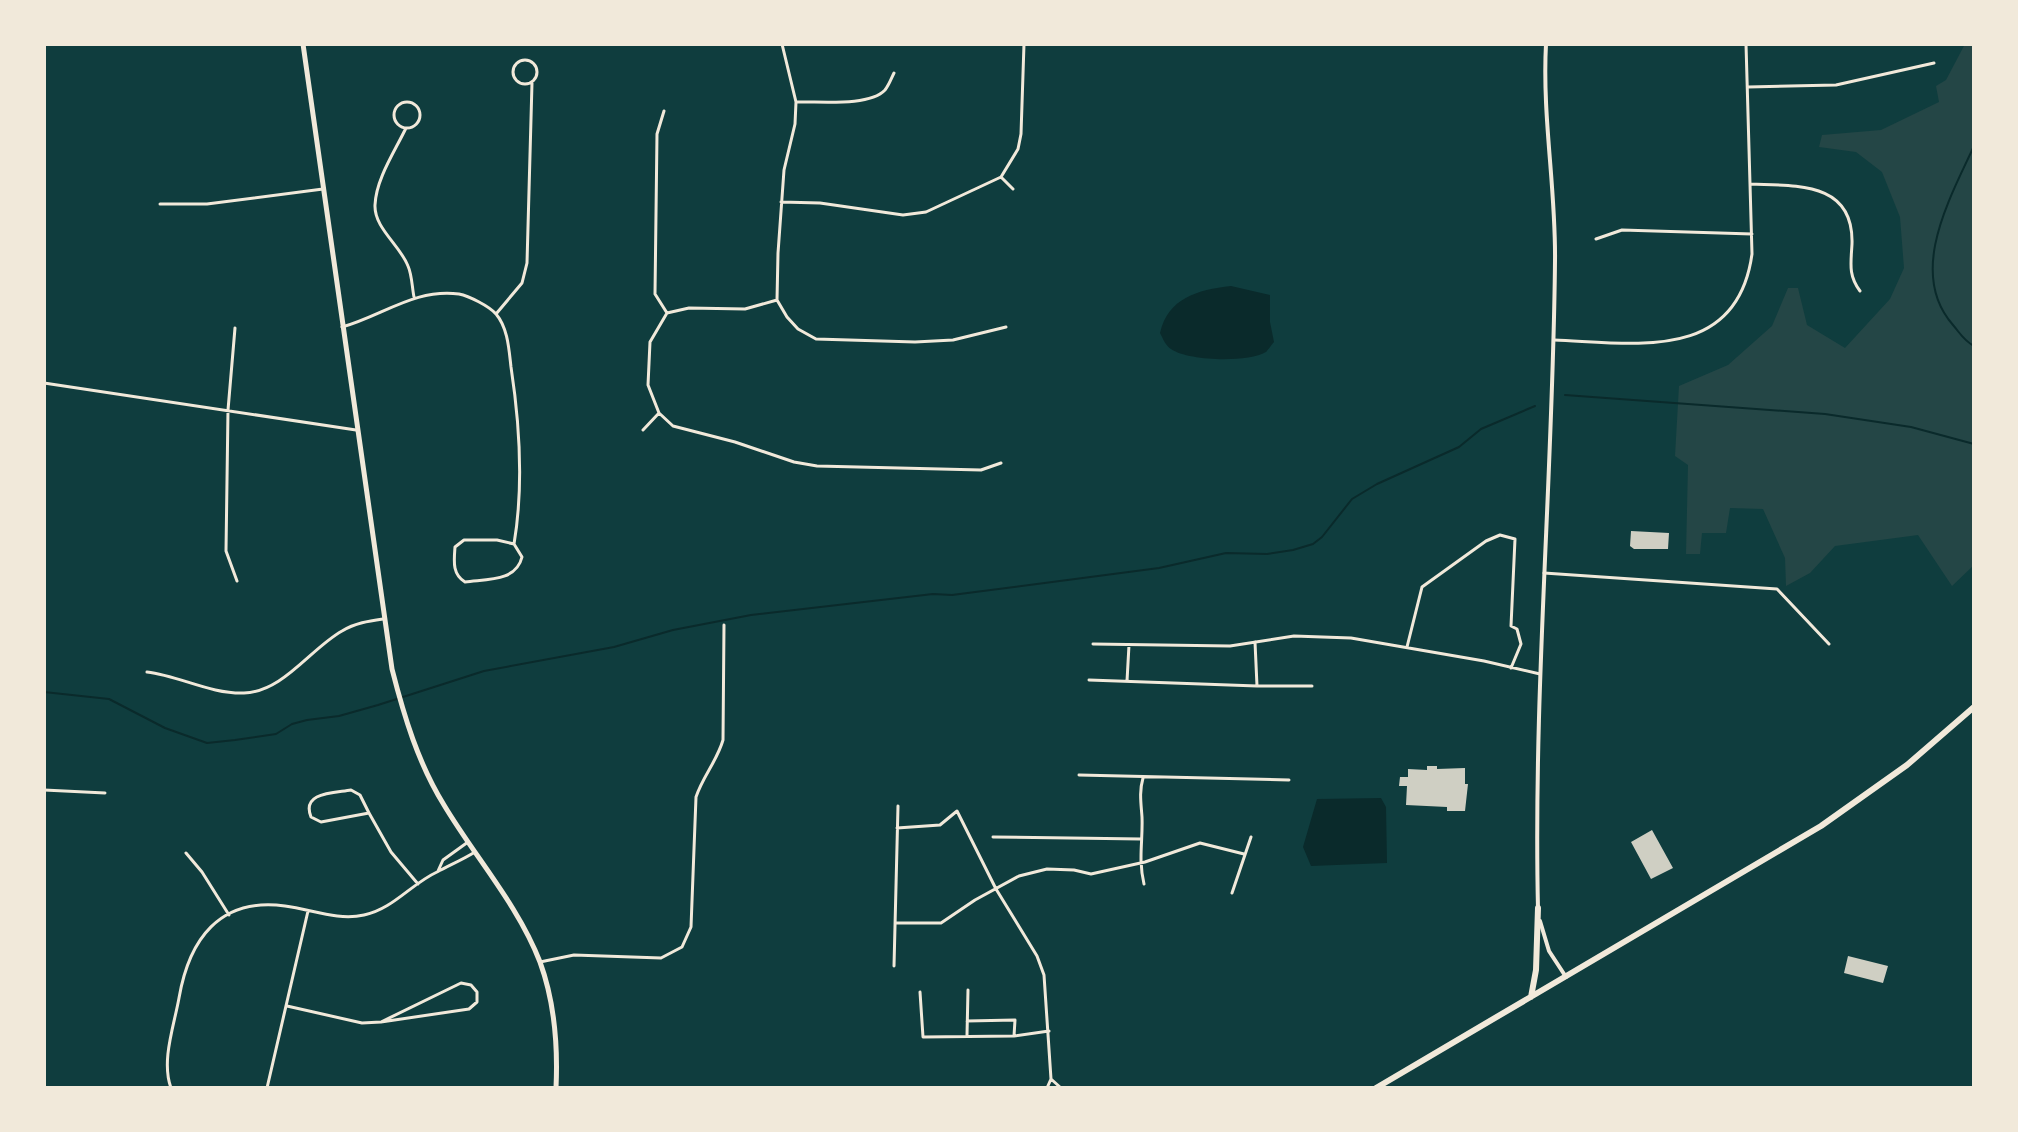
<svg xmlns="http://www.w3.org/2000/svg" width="2018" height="1132" font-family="'Alegreya Sans',sans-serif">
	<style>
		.green { fill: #244646 }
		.water { fill: #0a2a2b }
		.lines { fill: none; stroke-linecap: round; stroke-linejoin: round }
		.stream { stroke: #0a2a2b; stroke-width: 2 }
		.building { fill: #cfcfc3 }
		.minor { stroke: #f1e9da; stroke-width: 3 }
		.tertiary { stroke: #f1e9da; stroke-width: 4 }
		.primary { stroke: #f1e9da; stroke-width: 5 }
		.trunk { stroke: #f1e9da; stroke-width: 6 }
	</style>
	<rect width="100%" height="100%" fill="#0f3d3e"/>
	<path class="green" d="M1965,44H1974V565L1952,586L1918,535L1835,546L1810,573L1786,586L1785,558L1763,509L1730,508L1726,533H1702L1700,554H1686L1688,465L1675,456L1679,386L1728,365L1772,326L1788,288H1798L1807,325L1845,348L1890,299L1904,268L1900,217L1882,172L1856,152L1819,147L1822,135L1881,130L1939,102L1936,86L1946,80Z"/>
	<path class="water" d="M1231,286L1270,295V322L1274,342C1273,343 1267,351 1266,352C1247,363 1188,361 1171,349C1166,346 1163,339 1160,333C1168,298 1197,290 1231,286Z
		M1381,798L1386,807L1387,863L1311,866L1303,847L1317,799Z"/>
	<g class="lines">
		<path class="stream" d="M1974,146C1950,198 1907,273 1953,325C1960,333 1963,340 1974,346
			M1565,395L1825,414L1911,427L1974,444
			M44,692L109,699L165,728L207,743L235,740L276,734L292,724L307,720L339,716L378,705L484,671L614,647L673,630L751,615L933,594L952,595L1159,568L1226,553L1267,554L1293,550L1313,544L1322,537L1352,499L1377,484L1459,447L1481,429L1535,406"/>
	</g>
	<path class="building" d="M1631,531L1669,533L1668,549H1634L1630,546Z
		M1427,766H1437V769L1465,768V784H1468L1465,811H1447V807L1406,805L1407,786H1399L1400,777H1408V769L1427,770Z
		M1652,830L1673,868L1651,879L1631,842Z
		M1848,956L1888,966L1883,983L1844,973Z"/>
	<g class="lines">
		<path class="minor" d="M782,44L796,102L795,124L784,170L778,253L777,300L787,317L798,329L816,339L915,342L953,340L1006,327
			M513 72a12 12 0 1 1 24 0a12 12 0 1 1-24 0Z
			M1748,87L1836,85L1934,63
			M796,102C818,101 869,107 885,90C889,85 891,79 894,73
			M394 115a13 13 0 1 1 26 0a13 13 0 1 1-26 0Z
			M664,111L657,134L655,294L667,313
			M406,128C395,151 376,179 375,205C374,228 400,245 408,266C412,275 412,287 414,297
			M1001,177L1013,189
			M1751,184C1796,186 1854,181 1852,244C1851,263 1848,275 1860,291
			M781,202L820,203L903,215L926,212L1001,177L1018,149L1021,134L1024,44
			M160,204H207L323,189
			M1596,239L1622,230L1752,234
			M777,300L745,309L689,308L667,313L650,342L648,385L659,413L673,426L735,442L794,462L817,466L981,470L1001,463
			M496,314L522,283L527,263L532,83
			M342,327C382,316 415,288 459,294C469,296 489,306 496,314C508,328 509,350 511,367C520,426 524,485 514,544
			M235,328L228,410L226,551L237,581
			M1554,340C1635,343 1737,363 1752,254L1746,44
			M44,383L356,430
			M643,430L659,413
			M464,540H497L514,544L522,557C516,582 486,579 465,582C452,574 454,561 455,547Z
			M1544,573L1777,589L1829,644
			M1255,642L1257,686H1312
			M1093,644L1230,646L1294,636L1351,638L1484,661L1540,674
			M1407,647L1422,587L1486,541L1500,535L1515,539L1511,626L1517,629L1521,644L1511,668
			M147,672C180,676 210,694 244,693C283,692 310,649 342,631C355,623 369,621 383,619
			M1089,680L1257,686
			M1127,681L1129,645
			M1079,775L1289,780
			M1143,778C1139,792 1141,803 1142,817C1143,842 1138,858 1144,884
			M44,790L105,793
			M351,790L360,795L369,813L321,822L311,817C301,792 334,793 351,790Z
			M369,813L391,852L418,884
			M897,828L940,825L957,811L996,889L1037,956L1044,975L1051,1079L1047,1088
			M993,837L1141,839
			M186,853L202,872L229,915
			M438,871L443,860L468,842
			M1232,893L1251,837
			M895,923H941L975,900L1019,876L1047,869L1074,870L1091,874L1145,862L1200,843L1244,854
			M540,962L574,955L661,958L682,947L691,927L696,797C703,776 717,761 723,740L724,625
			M894,966L898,806
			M461,983L471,985L477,992V1002L469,1009L381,1022Z
			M920,992L923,1037L1014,1036L1049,1031
			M287,1006L362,1023L381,1022
			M967,1021L1015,1020L1014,1036
			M967,1035L968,990
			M1051,1079L1061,1088
			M171,1088C161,1061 174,1026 179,998C189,940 219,897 285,906C311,909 337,921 364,915C393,909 411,884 437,872C450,865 462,860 475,852
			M267,1088L308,911"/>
		<path class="tertiary" d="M1538,909C1533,693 1553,477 1555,261C1556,189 1542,117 1546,44
			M1540,921L1549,951L1566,977"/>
		<path class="primary" d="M303,44L392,669C404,716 418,763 444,805C475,857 518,905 540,962C555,1003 558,1045 556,1088"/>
		<path class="trunk" d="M1531,997L1536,970L1538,908
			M1376,1088L1821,826L1907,765L1974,707"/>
	</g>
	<rect width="2018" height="1132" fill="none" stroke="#f1e9da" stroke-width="92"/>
</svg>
